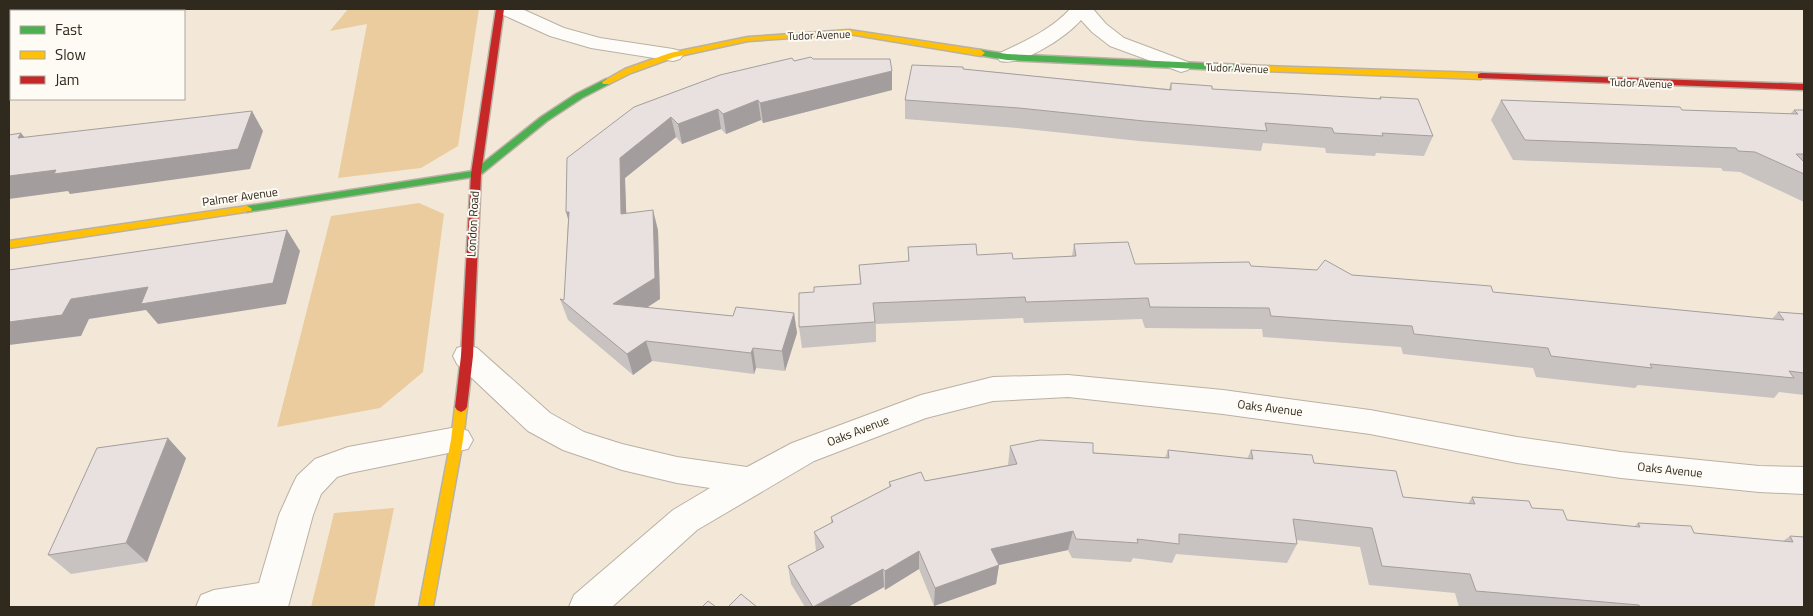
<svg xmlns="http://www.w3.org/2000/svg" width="1813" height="616" font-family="'Titillium Web',sans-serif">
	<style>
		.forest { fill: #eacc9e }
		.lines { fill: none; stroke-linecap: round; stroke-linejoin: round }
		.street-casing { stroke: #bab1a4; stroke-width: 2 }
		.fast-casing { stroke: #bab1a4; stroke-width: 3 }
		.slow-casing { stroke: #bab1a4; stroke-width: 3 }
		.jam-casing { stroke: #bab1a4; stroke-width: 3 }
		.street { fill: #fdfcf9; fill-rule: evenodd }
		.fast { fill: #4caf50; fill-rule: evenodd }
		.slow { fill: #ffc107; fill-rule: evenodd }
		.jam { fill: #c62828; fill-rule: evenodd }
		.wall { fill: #c8c2c1 }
		.shaded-wall { fill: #a39e9d }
		.building { fill: #e9e1e0; stroke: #a39e9d }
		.labels { text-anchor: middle; stroke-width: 4; stroke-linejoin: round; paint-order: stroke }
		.far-street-label { font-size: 11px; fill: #30291d; stroke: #fefaf4 }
		.street-label { font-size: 12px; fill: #30291d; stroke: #fefaf4 }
	</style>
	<rect width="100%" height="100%" fill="#f3e8d8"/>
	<path class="forest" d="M348,9H479L458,146L421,168L338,178L367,24L330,31Z
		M419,203L444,214L423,372L380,408L277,427L331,216Z
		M394,508L374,607H311L334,513Z"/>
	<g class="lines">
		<g class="street-casing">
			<path id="street" d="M496,9H522L564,28L600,38L673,49L680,51L683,55L680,59L673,61L591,48L550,36L499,13Z
				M1070,9H1093L1106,24L1124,38L1188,62L1191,66L1188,70L1181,72L1110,46L1092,32L1081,20C1067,36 1022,67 1000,61L997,57L1000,53C1025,41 1051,30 1070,9Z
				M467,345L477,348L550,413L584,432L622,444L677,457L747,467L792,443L921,395L993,377L1068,375L1223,390L1370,410L1517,437L1621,452L1759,466L1804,467V494L1759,492L1621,478L1517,463L1370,434L1223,414L1068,397L993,401L926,418L814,461L697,530L612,607H569L574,595L673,510L710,488L677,483L622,470L563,450L528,431L457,364L453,356L457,348Z
				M457,427L468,431L473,440L468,449L350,473L337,477L321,494L313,515L288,607H196L201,595L214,590L259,583L279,515L292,486L297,476L315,459L348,447Z"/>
		</g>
		<g class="fast-casing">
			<path id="fast" d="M981,50L1007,54L1265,66L1269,69L1265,72L1007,60L978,55L977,53Z
				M606,79L609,80V84L582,98L547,121L479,176L247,212L242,209L247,206L473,171L541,117L576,94Z"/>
		</g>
		<g class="slow-casing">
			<path id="slow" d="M849,30L981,50L985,53L981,56L849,34L748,41L675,57L631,73L609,84H603L602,82L625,69L670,53L748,37Z
				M1265,66L1481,73L1485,76L1481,79L1262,71L1261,69Z
				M247,206L252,209L251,211L9,248V241Z
				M461,402L465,404L467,407L463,440L433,607H419L451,440L455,407L457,404Z"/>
		</g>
		<g class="jam-casing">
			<path id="jam" d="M496,9H504L481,174L473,356L467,407L465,410L461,412L457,410L455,407L461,356L471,174Z
				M1481,73L1804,84V90L1478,78V74Z"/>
		</g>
		<use href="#street" class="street"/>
		<use href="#fast" class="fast"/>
		<use href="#slow" class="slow"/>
		<use href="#jam" class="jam"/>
	</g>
	<path class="wall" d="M813,59L892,90L763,123L761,120L726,134L721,129L682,144L676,137L625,178L626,213L658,230L660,299L646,308L733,316L794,313L797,333L785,371L756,368L754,374L652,361L633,375L568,320L560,299L564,300L568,222L567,158L794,61Z
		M963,69L1169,89L1171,83L1212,89L1379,99L1380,97L1433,136L1424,156L1376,153L1375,156L1326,153L1325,148L1263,143L1261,151L1139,141L1017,128L905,119V100Z
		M1501,100L1682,110L1790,114L1794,110H1804V202L1740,172L1723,171L1721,168L1513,160L1491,120Z
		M1074,244L1135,264L1251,266L1352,275L1493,292L1772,319L1778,312L1804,314V395L1779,392L1774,398L1638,385L1635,388L1536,377L1533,368L1403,354L1401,347L1263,337L1262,329L1145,328L1142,319L1024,323L1023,318L876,324V342L802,348L799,327L814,292L860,284L859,265L908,261V247L1013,259L1072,256Z
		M1010,446L1165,458L1168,450L1247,459L1251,450L1314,463L1403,497L1468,504L1472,497L1532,508L1567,520L1634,527L1638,523L1694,533L1783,541L1790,536L1804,537V607H1459L1455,593L1369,585L1360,547L1296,540L1297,544L1287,563L1176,554L1172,563L1133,558L1131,562L1072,558L1068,550L999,565L996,584L934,606L919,569L885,590L884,587L848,607H805L791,584L788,566L816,551L814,532L831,523V517L889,487V482L925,481L1008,465Z
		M186,458L147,562L71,574L48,555Z"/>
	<path class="shaded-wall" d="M892,71V90L763,123L760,103Z
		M758,100L761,120L726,134L723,114Z
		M718,109L721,129L682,144L678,124Z
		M252,111L263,131L250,169L70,194L68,191L9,199V176Z
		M671,117L676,137L625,178L627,234L621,214L620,158Z
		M21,133L37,153L18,138Z
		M653,210L658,230L660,299L620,325L613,304Z
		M566,212H569L572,233Z
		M287,230L300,251L286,304L158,324L146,310L89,319L81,336L9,345V322L71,299L148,287Z
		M794,313L797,333L785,371L782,351Z
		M646,341L652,361L633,375L627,354Z
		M753,348L756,368L754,374L751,353Z
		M168,438L186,458L147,562L126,543Z
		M1073,531L1068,550L999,565L996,584L934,606L935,588L991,549Z
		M919,551V569L885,590V571Z
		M883,569L884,587L848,607H814Z"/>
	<path class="building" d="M811,57L813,59H890L892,71L760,103L758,100L723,114L718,109L678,124L671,117L620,158L621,214L653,210L655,278L613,304L733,316L736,307L794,313L782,351L753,348L751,353L646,341L627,354L560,299L564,300L569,212H566L567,158L634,107L720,75L792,58L794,61Z
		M912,65L963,67V69L1171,90V83L1212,86V89L1301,94L1381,99L1380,97L1418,99L1433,136L1382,133L1383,136L1334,133L1332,128L1265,123L1267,131L1144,121L1019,108L905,100Z
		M1501,100L1680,107L1682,110L1798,114L1794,110H1804V154H1796L1804,162V174L1755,152L1738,151L1736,148L1525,140Z
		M252,111L238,149L54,174L56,170L9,176V135L21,133L18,138Z
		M287,230L273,283L141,304L148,287L71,299L62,315L9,322V270Z
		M1128,242L1135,264L1249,262L1251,266L1317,270L1325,260L1352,275L1491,286L1493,292L1784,320L1778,312L1804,314V373L1789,371L1794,378L1650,364L1652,368L1551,356L1548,348L1414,334L1412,326L1271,316L1269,308L1150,307L1148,298L1026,302L1025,297L873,303L875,322L799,327V293L814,292V287L861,284L859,265L909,261L908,247L976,244L977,255L1012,253L1013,259L1076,256L1074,244Z
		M168,438L126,543L48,555L97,448Z
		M1040,440L1093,443V453L1169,458L1168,450L1253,459L1251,450L1312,455L1314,463L1396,471L1403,497L1475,504L1472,497L1529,501L1532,508L1563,510L1567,520L1640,527L1638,523L1691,526L1694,533L1793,542L1790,536L1804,537V607H1640L1639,605L1476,591L1470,574L1382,566L1372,528L1293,519L1297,544L1179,534V544L1137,539L1138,543L1076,539L1073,531L991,549L999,565L935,588L919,551L885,571L883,569L813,607L788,566L824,547L814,532L833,522L831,517L891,486L889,482L921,472L925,481L1017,464L1010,446Z
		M741,594L757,607H728Z
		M708,601L716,607H702Z"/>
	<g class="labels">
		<g class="far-street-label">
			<text transform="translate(819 35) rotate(-2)" y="4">Tudor Avenue</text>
			<text transform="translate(1237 68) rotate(2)" y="4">Tudor Avenue</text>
			<text transform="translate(1641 83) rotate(2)" y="4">Tudor Avenue</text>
		</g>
		<g class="street-label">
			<text transform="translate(240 197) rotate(-8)" y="4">Palmer Avenue</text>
			<text transform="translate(473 224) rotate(-87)" y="4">London Road</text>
			<text transform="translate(1270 408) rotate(7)" y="4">Oaks Avenue</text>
			<text transform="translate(858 431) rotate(-21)" y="4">Oaks Avenue</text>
			<text transform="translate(1670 470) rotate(6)" y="4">Oaks Avenue</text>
		</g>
	</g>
	<rect width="1813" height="616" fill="none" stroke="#30291d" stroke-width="20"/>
	<rect x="10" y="10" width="175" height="90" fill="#fefaf4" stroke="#aca69e"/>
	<rect x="20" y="26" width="25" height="8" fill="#4caf50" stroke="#aca69e"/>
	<text x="55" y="35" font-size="15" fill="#30291d">Fast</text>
	<rect x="20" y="51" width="25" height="8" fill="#ffc107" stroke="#aca69e"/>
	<text x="55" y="60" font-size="15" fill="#30291d">Slow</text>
	<rect x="20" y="76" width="25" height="8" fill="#c62828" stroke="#aca69e"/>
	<text x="55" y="85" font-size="15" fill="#30291d">Jam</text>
</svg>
